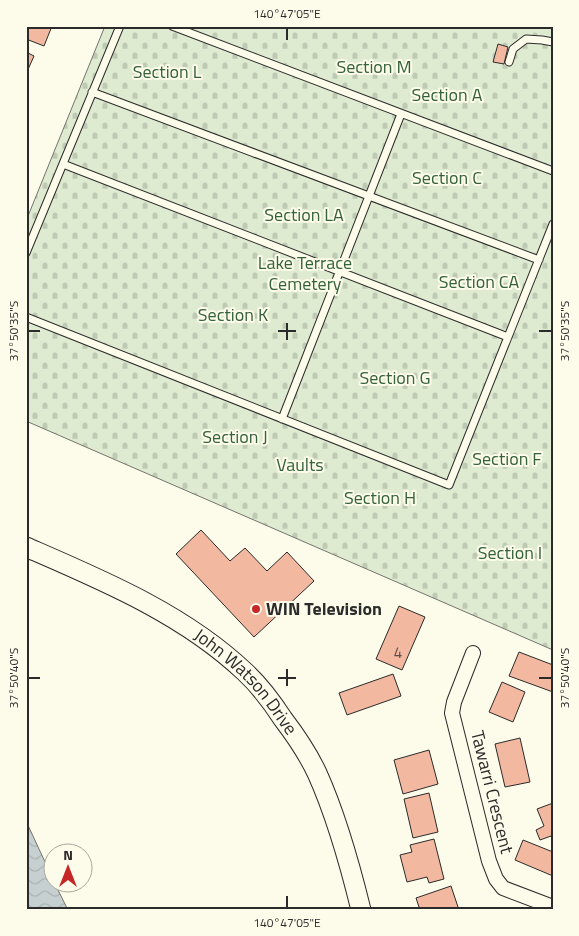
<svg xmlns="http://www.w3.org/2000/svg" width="579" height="936" font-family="'Titillium Web',sans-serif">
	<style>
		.cemetery { fill: url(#cemetery-stones); stroke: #74746e }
		.water { fill: url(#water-waves); stroke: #74746e }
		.building { fill: #f2b8a0; stroke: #2b2b2b }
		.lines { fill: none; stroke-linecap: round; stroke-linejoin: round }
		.lane-casing { stroke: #2b2b2b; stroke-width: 9 }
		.street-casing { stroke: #2b2b2b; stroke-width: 16 }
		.secondary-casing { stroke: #2b2b2b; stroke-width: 21 }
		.lane { stroke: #fdfbea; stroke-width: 7 }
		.street { stroke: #fdfbea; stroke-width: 14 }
		.secondary { stroke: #fdfbea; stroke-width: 19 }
		.ticks { fill: none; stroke: #2b2b2b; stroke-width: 2 }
		.poi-dot { fill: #c62828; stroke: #fdfbea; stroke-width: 2 }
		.labels { text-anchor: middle; stroke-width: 4; stroke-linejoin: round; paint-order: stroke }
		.number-label { font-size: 15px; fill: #5d4e48 }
		.park-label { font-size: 18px; fill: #34623c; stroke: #fdfbea }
		.poi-label { font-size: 18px; font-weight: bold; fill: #2b2b2b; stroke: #fdfbea; text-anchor: start }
		.street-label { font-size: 18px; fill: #2b2b2b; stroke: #fdfbea }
		.neatline { fill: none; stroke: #2b2b2b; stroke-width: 2 }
		.ticks-label { font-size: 12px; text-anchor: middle; fill: #2b2b2b }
	</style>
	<defs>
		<pattern id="cemetery-stones" width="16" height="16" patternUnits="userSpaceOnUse" patternTransform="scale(1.25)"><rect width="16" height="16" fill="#deebd1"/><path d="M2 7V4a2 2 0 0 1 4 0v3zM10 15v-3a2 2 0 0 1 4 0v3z" fill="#bfcab4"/></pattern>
		<pattern id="water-waves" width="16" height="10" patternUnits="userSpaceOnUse" patternTransform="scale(1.25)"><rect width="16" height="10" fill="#c7d0d0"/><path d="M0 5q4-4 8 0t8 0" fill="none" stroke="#abb3b3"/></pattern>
	</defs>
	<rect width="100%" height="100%" fill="#fdfbea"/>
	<path class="cemetery" d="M105,26H553V650L26,421V221Z"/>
	<path class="water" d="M26,821L52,877V884H55L68,910H26Z"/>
	<path class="building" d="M26,26H52L44,46L26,39Z
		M498,44L508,47L504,64L493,62Z
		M26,52L34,56L26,74Z
		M201,530L230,561L245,548L267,571L287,552L314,581L254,637L176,554Z
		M399,606L425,617L402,670L376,659Z
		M519,652L553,665V692L509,676Z
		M393,674L401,696L347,715L339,693Z
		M502,682L525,692L513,722L489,712Z
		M520,738L530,782L505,787L495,744Z
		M429,750L438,784L403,794L394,760Z
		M429,793L438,832L413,838L404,799Z
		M553,803V842L551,836L540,840L536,830L544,826L537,809Z
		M434,839L444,879L429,883L427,877L407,882L400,855L412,852L410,845Z
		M523,840L553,852V876L515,860Z
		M451,886L459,910H420L416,898Z"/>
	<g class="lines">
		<g class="lane-casing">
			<path id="lane" d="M172,26L553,171
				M509,62L513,49L526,39L542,40L553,42
				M92,92L539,260
				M63,164L508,337
				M26,253L120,26
				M26,317L449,485L553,224
				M282,419L401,114"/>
		</g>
		<g class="street-casing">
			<path id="street" d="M473,653L454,702L452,713L489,861L496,879L503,888L553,907"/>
		</g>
		<g class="secondary-casing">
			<g id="secondary">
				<path id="s1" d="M26,547C102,580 184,614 245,672C260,686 272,702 283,719C296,736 308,754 317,773C336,815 350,865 361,910"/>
			</g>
		</g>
		<use href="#lane" class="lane"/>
		<use href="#street" class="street"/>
		<use href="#secondary" class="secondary"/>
	</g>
	<path class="ticks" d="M287,28V40M287,323V340M28,331H40M278,331H296M539,331H552M287,669V686M28,678H40M278,678H296M539,678H552M287,896V908"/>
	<circle class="poi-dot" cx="256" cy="609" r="5"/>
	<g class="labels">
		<g class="number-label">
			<text x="398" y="658">4</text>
		</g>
		<g class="park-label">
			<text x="374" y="73">Section M</text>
			<text x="167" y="78">Section L</text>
			<text x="447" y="101">Section A</text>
			<text x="447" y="184">Section C</text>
			<text x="304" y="221">Section LA</text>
			<text x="305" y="269">Lake Terrace<tspan x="305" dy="21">Cemetery</tspan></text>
			<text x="479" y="288">Section CA</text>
			<text x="233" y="321">Section K</text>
			<text x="395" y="384">Section G</text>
			<text x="235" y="443">Section J</text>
			<text x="507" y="465">Section F</text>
			<text x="300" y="471">Vaults</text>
			<text x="380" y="504">Section H</text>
			<text x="510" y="559">Section I</text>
		</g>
		<g class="poi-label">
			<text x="266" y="615">WIN Television</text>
		</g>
		<g class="street-label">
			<text dy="6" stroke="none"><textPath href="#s1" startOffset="261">John Watson Drive</textPath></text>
			<text transform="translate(492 792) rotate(76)" y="6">Tawarri Crescent</text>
		</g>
	</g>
	<rect width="579" height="936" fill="none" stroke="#fdfbea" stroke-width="55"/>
	<g transform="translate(68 868)"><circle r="24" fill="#fdfbea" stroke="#a9a89e"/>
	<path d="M0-4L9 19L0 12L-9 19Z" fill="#c62828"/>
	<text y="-8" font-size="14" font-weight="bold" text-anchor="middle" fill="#2b2b2b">N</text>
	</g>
	<rect x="28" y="28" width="524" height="880" class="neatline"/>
	<g class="ticks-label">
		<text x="287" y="18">140°47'05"E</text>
		<text transform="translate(14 331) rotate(-90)" y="4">37°50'35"S</text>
		<text transform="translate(565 331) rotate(-90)" y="4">37°50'35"S</text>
		<text transform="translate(14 678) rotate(-90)" y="4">37°50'40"S</text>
		<text transform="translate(565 678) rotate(-90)" y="4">37°50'40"S</text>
		<text x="287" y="927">140°47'05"E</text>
	</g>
</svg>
